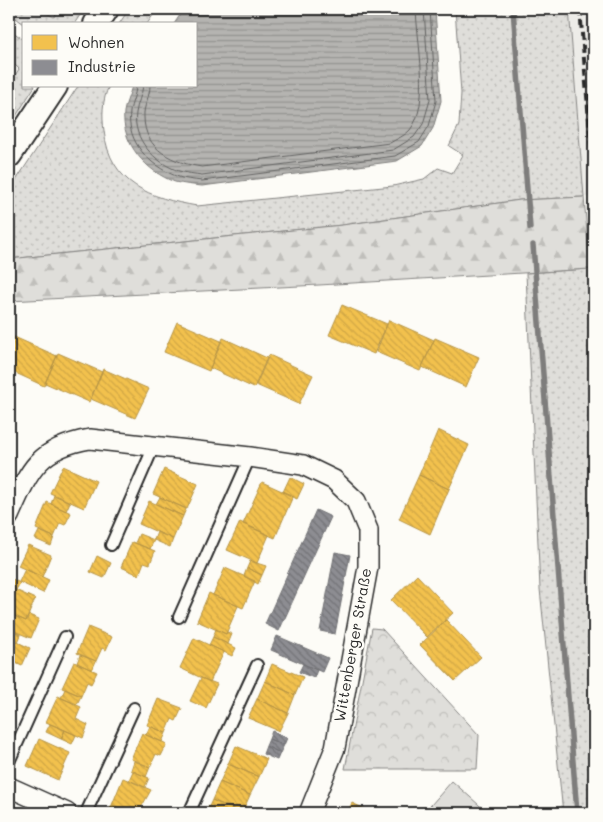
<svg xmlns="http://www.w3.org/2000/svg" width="603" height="822" font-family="Mali,sans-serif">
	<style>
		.built { fill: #edece8 }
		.grass { fill: url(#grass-dots); stroke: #858482 }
		.forest { fill: url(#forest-firs); stroke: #858482 }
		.park { fill: url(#park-crowns); stroke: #858482 }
		.garden { fill: #dfdeda; stroke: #858482 }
		.water { fill: url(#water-rules); stroke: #7e7d7b }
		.homes { fill: url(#homes-back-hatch); stroke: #b69444 }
		.industry { fill: url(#industry-back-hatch); stroke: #707073 }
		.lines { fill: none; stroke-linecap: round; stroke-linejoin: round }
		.shore { stroke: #626261; stroke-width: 1 }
		.stream { stroke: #7e7d7b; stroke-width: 5.5 }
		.service-casing { stroke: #2b2b2b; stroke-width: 14 }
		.minor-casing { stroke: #2b2b2b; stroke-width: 22 }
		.tertiary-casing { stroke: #2b2b2b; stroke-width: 28 }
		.service { stroke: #fdfcf7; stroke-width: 10 }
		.minor { stroke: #fdfcf7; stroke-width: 19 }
		.tertiary { stroke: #fdfcf7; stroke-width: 24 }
		.rail { stroke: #2b2b2b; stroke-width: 4; stroke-dasharray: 8 4; stroke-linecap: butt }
		.labels { text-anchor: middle; stroke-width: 5; stroke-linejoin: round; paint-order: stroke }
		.street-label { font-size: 15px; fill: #2b2b2b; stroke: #fdfcf7 }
	</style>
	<defs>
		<pattern id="grass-dots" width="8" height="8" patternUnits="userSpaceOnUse" patternTransform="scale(1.25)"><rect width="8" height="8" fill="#dfdeda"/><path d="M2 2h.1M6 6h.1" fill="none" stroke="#c0bfbb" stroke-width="1.8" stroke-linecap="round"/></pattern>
		<pattern id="forest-firs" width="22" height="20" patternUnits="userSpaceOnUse" patternTransform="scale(1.25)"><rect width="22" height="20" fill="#dfdeda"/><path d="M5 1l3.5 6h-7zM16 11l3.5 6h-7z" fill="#c0bfbb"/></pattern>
		<pattern id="park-crowns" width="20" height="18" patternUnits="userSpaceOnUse" patternTransform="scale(1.25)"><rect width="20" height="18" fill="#dfdeda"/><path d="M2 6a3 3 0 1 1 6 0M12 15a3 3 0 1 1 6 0" fill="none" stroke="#c0bfbb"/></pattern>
		<pattern id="water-rules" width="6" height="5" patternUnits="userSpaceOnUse" patternTransform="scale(1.25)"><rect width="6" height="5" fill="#b5b4b1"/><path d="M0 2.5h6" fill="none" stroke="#939390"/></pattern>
		<pattern id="homes-back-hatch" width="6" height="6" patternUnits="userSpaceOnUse" patternTransform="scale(1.25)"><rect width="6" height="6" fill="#f2c14e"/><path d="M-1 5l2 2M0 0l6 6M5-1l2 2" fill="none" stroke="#d0a644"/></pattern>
		<pattern id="industry-back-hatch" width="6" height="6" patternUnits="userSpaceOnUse" patternTransform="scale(1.25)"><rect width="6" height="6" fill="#8d8d92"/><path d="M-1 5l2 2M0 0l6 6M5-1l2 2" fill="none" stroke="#737377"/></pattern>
	</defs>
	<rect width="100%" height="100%" fill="#fdfcf7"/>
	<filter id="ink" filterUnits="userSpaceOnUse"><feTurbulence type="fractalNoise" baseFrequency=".02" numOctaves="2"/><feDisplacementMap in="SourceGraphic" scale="10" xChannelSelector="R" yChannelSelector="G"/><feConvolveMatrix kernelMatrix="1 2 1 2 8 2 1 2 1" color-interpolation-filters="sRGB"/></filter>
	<g filter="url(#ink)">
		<path class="built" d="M569,9H594V197H584Z
			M590,274H594V329H591Z"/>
		<path class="grass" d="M9,9H39L54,17L59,9H84L74,24H24L9,13Z
			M129,9H157L147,24H119Z
			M455,9H569L584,197L520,200L342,225L9,259V191L78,86H109C102,100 102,116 104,131C110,184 150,198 197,206L393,186L424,179L438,168L452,173L463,155L449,146L459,125L461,93Z
			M9,29L24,40V86H35L9,127V85L19,69L9,59Z
			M590,269L591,329H594V813H563L540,589L526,273Z"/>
		<path class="forest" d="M584,197L590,269L319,285L9,301V259L342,225L520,200Z"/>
		<path class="park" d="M372,628L382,629L479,735L477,769H345Z"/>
		<path class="garden" d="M452,781L488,813H424Z"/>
		<path class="water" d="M184,9H435L441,101L433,128L422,146L397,161L202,186C193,185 183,184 175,182C147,172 121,144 124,112C125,104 130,94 132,86H196V24H174Z"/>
		<path class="homes" d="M342,305L387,324L374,354L329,335Z
			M389,320L434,340L420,371L376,352Z
			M177,322L221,341L209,371L164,352Z
			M12,336L57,356L44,386L9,370V343Z
			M223,338L267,358L254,388L210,368Z
			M435,338L479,357L466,387L422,367Z
			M58,353L102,372L89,402L45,383Z
			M269,355L313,375L299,404L256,385Z
			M103,369L149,389L135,418L91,399Z
			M438,430L469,445L449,489L419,475Z
			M63,466L96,481L84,508L50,493Z
			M164,469L198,484L187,509L153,494Z
			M419,475L449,489L430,534L399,519Z
			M290,477L304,484L297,499L283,492Z
			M262,482L293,496L275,538L243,524Z
			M54,495L70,502L66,511L51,504Z
			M160,497L186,509L183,516L156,504Z
			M149,501L183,516L173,539L139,524Z
			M47,502L71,513L65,525L60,523L54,537L36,529Z
			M240,522L269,535L257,563L227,550Z
			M39,531L54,537L51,546L35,539Z
			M157,532L173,539L170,547L154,540Z
			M139,534L154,540L150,549L135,543Z
			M132,542L155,551L150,564L144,562L139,575L121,567Z
			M28,545L51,555L42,577L18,566Z
			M97,556L111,563L104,578L90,572Z
			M250,561L266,566L262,575L247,568Z
			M225,568L255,581L243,608L213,595Z
			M247,568L262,575L258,584L244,576Z
			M25,569L49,580L43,593L19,582Z
			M417,575L453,613L427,637L391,600Z
			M10,578L20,583L16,590L9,587Z
			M9,587L35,599L26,621L10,614L9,616Z
			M209,593L238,606L226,634L197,621Z
			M10,614L26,621L29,615L39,619L31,638L9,629Z
			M446,620L481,657L455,681L420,645Z
			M88,627L112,637L106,650L102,648L96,661L77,653Z
			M9,629L21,635L18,642L9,638Z
			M216,629L226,634L227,632L232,634L228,644L213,637Z
			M213,637L236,648L232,656L209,645Z
			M9,638L30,648L22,666L9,660Z
			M194,638L224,652L210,682L180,668Z
			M80,655L96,661L92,670L77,663Z
			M74,662L97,672L91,684L87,682L81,696L62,688Z
			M272,664L303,677L295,695L265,681Z
			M201,678L217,684L206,708L190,701Z
			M265,681L295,695L288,713L257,699Z
			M65,689L81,696L77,704L61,698Z
			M58,696L81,707L76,719L88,725L83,738L46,722Z
			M158,699L182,708L176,721L172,719L166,733L147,725Z
			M257,699L288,713L279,731L248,718Z
			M50,724L65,730L61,739L46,732Z
			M150,726L166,733L162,742L146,735Z
			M65,730L76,735L72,744L61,739Z
			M142,733L167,744L161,756L156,754L150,767L131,759Z
			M39,739L70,753L58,780L27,766Z
			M236,746L267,759L259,777L228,764Z
			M134,761L150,767L146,777L131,770Z
			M228,764L259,777L250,795L220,782Z
			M133,771L149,778L145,787L129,780Z
			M123,778L151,790L138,813H130L112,805Z
			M220,782L250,795L242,813L212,800Z
			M212,800L242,813H206Z
			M352,803L365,809L363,813H347Z
			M112,805L126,811L125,813H108Z"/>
		<path class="industry" d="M316,510L331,517L279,631L265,624Z
			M335,552L350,555L335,634L320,631Z
			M277,636L328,658L322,672L271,650Z
			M303,664L317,670L314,678L299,672Z
			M272,731L287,738L284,745L269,739Z
			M269,739L284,745L280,753L266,746Z
			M266,746L280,753L277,760L263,754Z"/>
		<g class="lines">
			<path class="shore" d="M136,86C136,95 131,103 130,112C126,142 150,166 176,176C183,179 194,180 202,181L395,156L419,142L429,126L436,101L430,9
				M143,86C142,95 137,104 136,113C132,139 155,163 179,171C186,173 195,174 202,175L393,150L414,137L423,124L430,100L424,9
				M150,86C150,97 143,106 144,117C144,150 174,163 202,167L390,143C396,139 405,136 410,130C431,104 417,42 416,9"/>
			<path class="stream" d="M513,9L530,228
				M533,245L577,813"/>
			<g class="service-casing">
				<path id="service" d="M111,545L154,446
					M179,617L250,457
					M9,762L65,637
					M86,813L134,708
					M189,813L257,665"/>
			</g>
			<g class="minor-casing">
				<path id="minor" d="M9,516C29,471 37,448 90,439L250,457L303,465L334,480L356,501L368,530V567L335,748L309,813
					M9,787L67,813"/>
			</g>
			<g class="tertiary-casing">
				<path id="tertiary" d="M96,24L106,9
					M9,155L55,86"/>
			</g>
			<use href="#service" class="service"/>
			<use href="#minor" class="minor"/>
			<use href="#tertiary" class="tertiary"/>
			<path class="rail" d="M580,9L594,183
				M592,9L594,33"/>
		</g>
	</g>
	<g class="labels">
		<g class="street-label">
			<text transform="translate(353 645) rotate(-80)" y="5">Wittenberger Straße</text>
		</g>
	</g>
	<rect width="603" height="822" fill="none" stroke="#fdfcf7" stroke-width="30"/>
	<rect x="15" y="15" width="573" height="792" fill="none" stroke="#2b2b2b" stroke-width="2" filter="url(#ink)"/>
	<rect x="22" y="22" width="175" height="65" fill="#fdfcf7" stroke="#a9a8a5"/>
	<rect x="32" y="35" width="25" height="15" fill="#f2c14e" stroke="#a9a8a5"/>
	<text x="68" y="48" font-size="15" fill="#2b2b2b">Wohnen</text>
	<rect x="32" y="60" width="25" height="15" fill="#8d8d92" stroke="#a9a8a5"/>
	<text x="68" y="72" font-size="15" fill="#2b2b2b">Industrie</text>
</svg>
